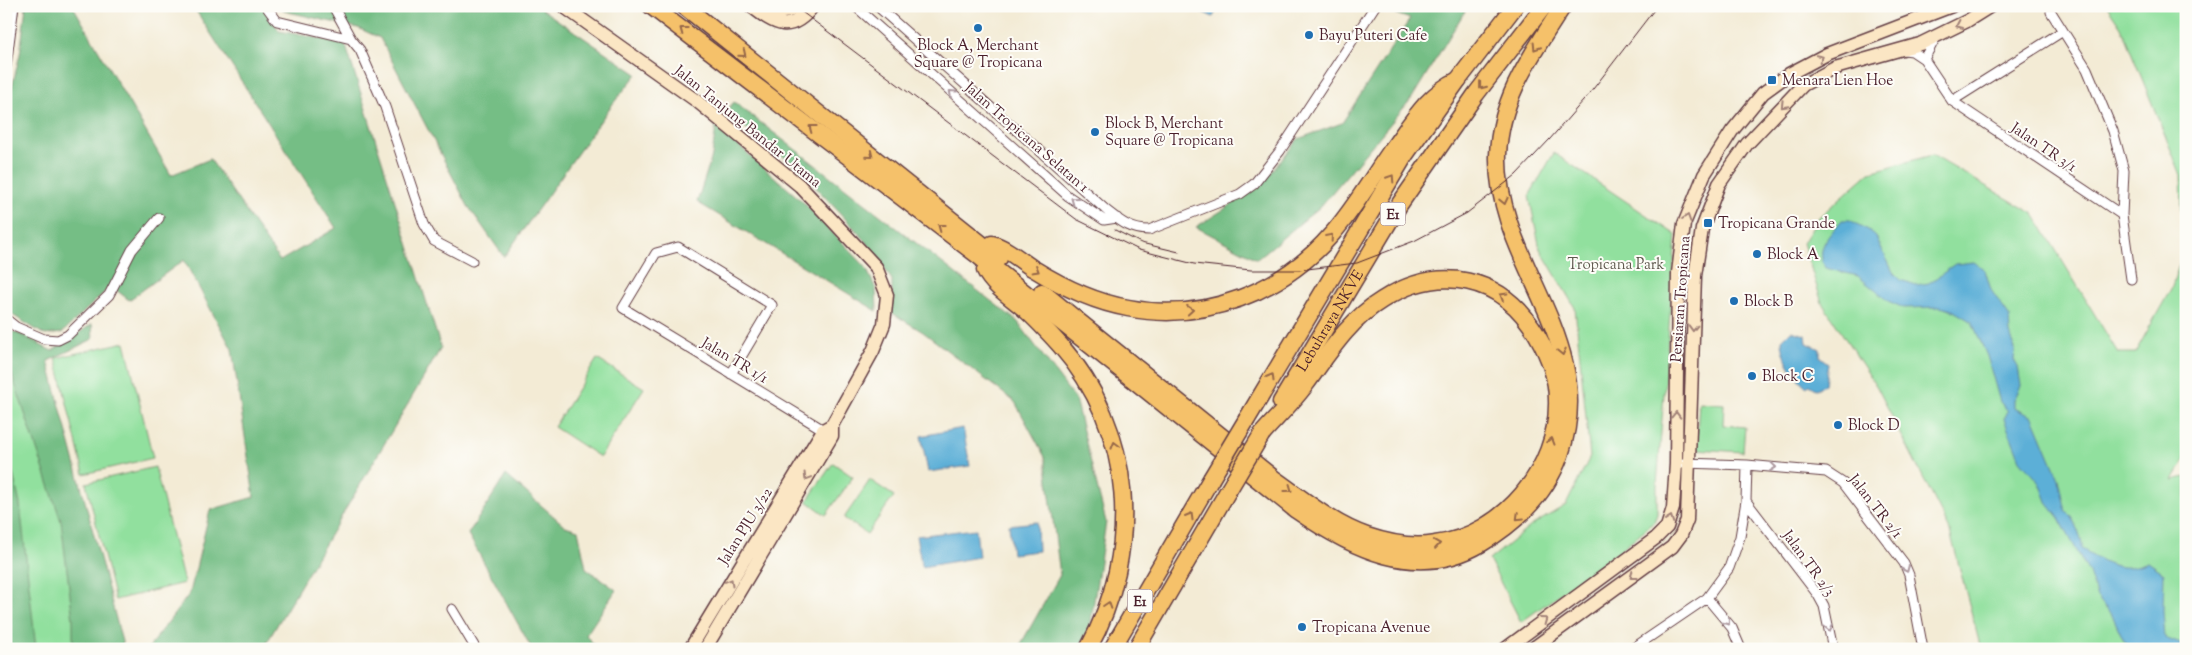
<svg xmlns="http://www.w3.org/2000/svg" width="2192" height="655" font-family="'Sorts Mill Goudy',serif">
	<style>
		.green { fill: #91e09e; stroke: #6e8064 }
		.forest { fill: #74be85; stroke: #5f6e58 }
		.water { fill: #5bafd7; stroke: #526781 }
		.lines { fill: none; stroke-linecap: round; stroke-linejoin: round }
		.street-casing { stroke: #633e44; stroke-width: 11 }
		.secondary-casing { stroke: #633e44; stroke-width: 15 }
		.highway-casing { stroke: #633e44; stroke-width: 19 }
		.street { stroke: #fff; stroke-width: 9 }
		.secondary { stroke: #fbe6c4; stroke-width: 12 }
		.highway { stroke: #f5c16b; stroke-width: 16 }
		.tram { stroke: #4a1f2b; stroke-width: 1 }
		.highway-bridge-casing { stroke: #633e44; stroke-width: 19; stroke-linecap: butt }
		.highway-bridge { stroke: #f5c16b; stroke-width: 16 }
		.oneway { stroke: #a28278 }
		.oneway2 { stroke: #976848 }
		.oneway3 { stroke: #ae9aa0 }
		.poi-dot { fill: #1f6fb2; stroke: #fdfcf7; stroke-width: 2 }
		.labels { text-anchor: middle; stroke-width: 4; stroke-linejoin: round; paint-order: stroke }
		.shield { fill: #fdfcf7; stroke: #806168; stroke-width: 1 }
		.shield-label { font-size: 14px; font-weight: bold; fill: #4a1f2b }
		.poi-label { font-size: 15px; fill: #4a1f2b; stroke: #fdfcf7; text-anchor: start }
		.street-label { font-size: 15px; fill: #4a1f2b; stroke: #fdfcf7 }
		.park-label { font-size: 15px; fill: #5f594e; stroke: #fdfcf7 }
	</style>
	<rect width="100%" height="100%" fill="#fdfcf7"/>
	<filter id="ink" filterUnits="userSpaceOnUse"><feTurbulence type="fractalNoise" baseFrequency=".02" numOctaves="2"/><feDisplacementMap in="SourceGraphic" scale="10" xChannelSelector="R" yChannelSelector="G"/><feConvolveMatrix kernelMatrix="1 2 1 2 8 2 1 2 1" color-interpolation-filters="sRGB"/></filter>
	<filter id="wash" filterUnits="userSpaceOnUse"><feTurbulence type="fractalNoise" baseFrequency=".0096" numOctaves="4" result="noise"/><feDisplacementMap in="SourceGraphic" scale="20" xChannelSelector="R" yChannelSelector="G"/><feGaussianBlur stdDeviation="1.12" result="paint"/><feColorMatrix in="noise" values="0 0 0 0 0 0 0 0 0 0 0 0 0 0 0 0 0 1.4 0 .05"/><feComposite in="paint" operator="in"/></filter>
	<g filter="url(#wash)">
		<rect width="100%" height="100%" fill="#f3ebd5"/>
		<path class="green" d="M2107,6H2186V458L2173,480L2186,477V649H1981L1949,528L1877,387L1822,303L1803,243L1819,217L1870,172L1932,155L2034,214L2118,353H2135L2172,287L2183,252L2181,175L2121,27Z
			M1554,153L1676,235L1657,485V514L1654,522L1613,556L1521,622L1489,560L1531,526L1566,505L1590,457L1575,308L1540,249L1529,196Z
			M6,331L38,337L106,649H9Z
			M125,342L153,458L84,474L56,358Z
			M597,359L644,388L600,457L554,427Z
			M1699,402L1724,404L1723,425L1745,427L1743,452L1696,449Z
			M833,463L853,477L826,515L807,501Z
			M155,467L184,583L115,600L86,483Z
			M870,480L894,496L867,534L844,518Z"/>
		<path class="forest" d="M26,6H73L171,175L210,159L280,261L336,228L193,6H265L279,31L345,43L441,348L263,649H148L190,593L210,510L254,497L232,349L184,260L129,300L111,286L62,333L45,335L6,311V111L20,54Z
			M281,6H369L378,12L430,6H537L637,74L611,106L504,257L468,206L380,38L358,28L284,11Z
			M1387,6H1468L1412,98L1320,207L1257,259L1196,227L1259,187L1298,139L1342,123L1410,19L1385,10Z
			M734,102L1017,321L1075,399L1106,522L1090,628L1079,649H1018L1060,575L1045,457L1015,402L923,332L892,313V280L865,240L797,167L725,112Z
			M716,126L802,201L865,266L876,289L877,311L697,202L712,156Z
			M92,324L93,339L48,361L124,649H73V620L61,521L6,357V328L52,351Z
			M6,443L20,504L36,649H6Z
			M506,475L565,526L578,530L586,568L616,590L586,635L597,649H532L468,534Z"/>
		<path class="water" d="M1189,6H1219L1213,17Z
			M1842,220H1850L1869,231L1876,237L1893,272L1901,280L1916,285L1929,283L1956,264L1974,262L1985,270L1991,290L2009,316L2010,333L2015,349L2014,360L2018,367L2021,386L2014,400V408L2033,417L2059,479L2066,512L2072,516C2075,528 2083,536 2082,549C2107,563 2120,574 2148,562L2164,573L2163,611L2165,638L2186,646V649H2134L2124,641L2113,617L2097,597L2089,573L2059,518L2048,504L2040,483L2020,460L2004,419L2008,411L2000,402L1987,356L1972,322L1952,310L1940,307L1904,308L1888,301L1858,276L1825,268C1815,247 1829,236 1842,220Z
			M1791,331L1806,335L1807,343L1820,349V357L1828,363L1825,384L1817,390L1809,385L1807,387C1794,377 1782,357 1782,340Z
			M963,428L970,466L928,472L921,436Z
			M1037,522L1038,551L1012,554L1009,525Z
			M976,529L979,557L922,567L916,536Z"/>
	</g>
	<g filter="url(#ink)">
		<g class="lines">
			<g class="street-casing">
				<path id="street" d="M266,6L277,21L351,39L360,50L385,107L424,224L434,241L472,261
					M333,6L351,39
					M855,6L1068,196L1104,220L1117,218
					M877,6L1106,210C1120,221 1130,230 1149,230L1240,194L1254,184L1280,151L1375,6
					M2051,12L2087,69L2113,131L2124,171L2122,215L2131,279
					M1904,50L1912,51L1924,59L1952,101L2122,215
					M1924,59L1936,37
					M6,66L14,6
					M1952,101L2063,31
					M6,319L16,327L44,339L58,340L68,335L109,295L132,250L159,218
					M731,374L772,305L678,247L656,253L623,308L827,432
					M1683,463L1747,465L1826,472L1843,483L1904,563L1909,575L1923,649
					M1746,501L1818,595L1824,606L1833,649
					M1707,598L1732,628L1741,649
					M452,609L476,649
					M1632,649L1707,598L1729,568L1740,537L1746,501L1747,465"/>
			</g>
			<g class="secondary-casing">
				<path id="secondary" d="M563,6L698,102L800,186L876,267L887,295L884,324L873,351L832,425L823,430L690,649
					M751,6C775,25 791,35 813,6
					M767,6C778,14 788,14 799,6
					M705,649L832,436V425
					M1505,649L1656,538L1667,527L1673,508L1676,464L1678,273L1684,224L1704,175L1732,131L1763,93L1789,74L1827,54L1952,6
					M1532,649L1672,547L1681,535L1687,520L1695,276L1702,229L1719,184L1747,144L1803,85L1835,68L1920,44L1967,21L1991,6"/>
			</g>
			<g class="highway-casing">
				<g id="highway">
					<path d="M651,6L980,257L1296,510C1351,548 1417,582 1482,543C1517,522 1546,494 1560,455C1600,340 1495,263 1498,155C1500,97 1533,53 1563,6"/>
					<path d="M684,6L999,258"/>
					<path d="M992,244C1007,248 1021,261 1034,269C1063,287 1094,302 1128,308C1204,323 1282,292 1332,234C1355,208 1373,176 1393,148C1412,122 1428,94 1458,80"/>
					<path d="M985,270C993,287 1015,300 1028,312C1039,322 1050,334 1060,345C1135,430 1142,551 1088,649"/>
					<path d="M1042,292L1273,478C1302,498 1333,525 1367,536C1388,543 1413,548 1435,544C1503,535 1559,469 1557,400C1557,377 1548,354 1537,335C1502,275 1439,264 1382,300C1349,320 1328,354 1306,384C1293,402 1277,417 1262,434"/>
					<path id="s1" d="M1281,402L1399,205L1476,94L1544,6"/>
					<path d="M1247,419L1405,155L1458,80L1515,6"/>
					<path d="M1112,649L1211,479"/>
					<path d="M1136,649L1228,491"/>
				</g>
			</g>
			<use href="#street" class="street"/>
			<use href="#secondary" class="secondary"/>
			<use href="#highway" class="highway"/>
			<path class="tram" d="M794,6L1076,219L1139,250L1194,264L1251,270H1299L1357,263L1414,241L1467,213L1516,175L1550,139L1590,93L1657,6
				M1115,230L1141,243L1179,252"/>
			<g class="highway-bridge-casing">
				<path id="highway-bridge" d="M1211,479L1247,419
					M1228,491L1262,434"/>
			</g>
			<use href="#highway-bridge" class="highway-bridge"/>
		</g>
		<defs><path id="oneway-chevron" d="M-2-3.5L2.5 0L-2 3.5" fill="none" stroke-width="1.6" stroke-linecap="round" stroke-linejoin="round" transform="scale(1.25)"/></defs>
		<g class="oneway">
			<use href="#oneway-chevron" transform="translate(1959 25) rotate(155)"/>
			<use href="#oneway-chevron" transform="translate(1820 58) rotate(-26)"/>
			<use href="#oneway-chevron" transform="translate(1784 105) rotate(134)"/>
			<use href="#oneway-chevron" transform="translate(1687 218) rotate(-72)"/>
			<use href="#oneway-chevron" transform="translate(1693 328) rotate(92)"/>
			<use href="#oneway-chevron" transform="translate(1676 415) rotate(-89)"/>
			<use href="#oneway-chevron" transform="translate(807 477) rotate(121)"/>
			<use href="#oneway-chevron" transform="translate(1670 519) rotate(-70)"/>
			<use href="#oneway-chevron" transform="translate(1633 576) rotate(143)"/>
			<use href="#oneway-chevron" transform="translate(730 582) rotate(-59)"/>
			<use href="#oneway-chevron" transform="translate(1544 620) rotate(-36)"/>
		</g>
		<g class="oneway2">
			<use href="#oneway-chevron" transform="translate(683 30) rotate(-143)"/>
			<use href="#oneway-chevron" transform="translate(1536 47) rotate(122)"/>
			<use href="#oneway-chevron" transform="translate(743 54) rotate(39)"/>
			<use href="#oneway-chevron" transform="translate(1482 86) rotate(128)"/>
			<use href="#oneway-chevron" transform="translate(812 128) rotate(-143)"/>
			<use href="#oneway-chevron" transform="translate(870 155) rotate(39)"/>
			<use href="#oneway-chevron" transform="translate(1391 178) rotate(-57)"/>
			<use href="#oneway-chevron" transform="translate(1504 201) rotate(77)"/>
			<use href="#oneway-chevron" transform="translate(941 227) rotate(-143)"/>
			<use href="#oneway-chevron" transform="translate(1330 237) rotate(-49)"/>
			<use href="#oneway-chevron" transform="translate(1036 270) rotate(31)"/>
			<use href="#oneway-chevron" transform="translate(1503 296) rotate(-149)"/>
			<use href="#oneway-chevron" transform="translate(1190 310) rotate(-5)"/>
			<use href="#oneway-chevron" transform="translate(1562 352) rotate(77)"/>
			<use href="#oneway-chevron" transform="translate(1271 377) rotate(-60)"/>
			<use href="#oneway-chevron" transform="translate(1551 441) rotate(-74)"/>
			<use href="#oneway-chevron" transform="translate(1115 445) rotate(-106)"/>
			<use href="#oneway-chevron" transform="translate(1289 489) rotate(36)"/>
			<use href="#oneway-chevron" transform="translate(1190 516) rotate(-60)"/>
			<use href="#oneway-chevron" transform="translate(1519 517) rotate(136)"/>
			<use href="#oneway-chevron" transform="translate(1437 544) rotate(-8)"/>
			<use href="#oneway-chevron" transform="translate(1108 605) rotate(-72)"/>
		</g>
		<g class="oneway3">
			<use href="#oneway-chevron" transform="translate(952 93) rotate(-138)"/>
			<use href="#oneway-chevron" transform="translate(1074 200) rotate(-144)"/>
			<use href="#oneway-chevron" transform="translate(1773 467) rotate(6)"/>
			<use href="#oneway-chevron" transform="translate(1906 569) rotate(66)"/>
			<use href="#oneway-chevron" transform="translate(1727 622) rotate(52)"/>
			<use href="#oneway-chevron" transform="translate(1829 628) rotate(77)"/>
		</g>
	</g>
	<g class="poi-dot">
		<circle cx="978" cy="28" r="5"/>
		<circle cx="1309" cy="35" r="5"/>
		<rect x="1767" y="75" width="10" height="10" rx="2.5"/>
		<circle cx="1095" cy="132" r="5"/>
		<rect x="1703" y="218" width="10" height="10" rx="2.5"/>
		<circle cx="1757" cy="254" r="5"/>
		<circle cx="1734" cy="301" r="5"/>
		<circle cx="1752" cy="376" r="5"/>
		<circle cx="1838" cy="425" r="5"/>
		<circle cx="1302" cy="627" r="5"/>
	</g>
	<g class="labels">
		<g class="shield">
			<rect x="1380.5" y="202.5" width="25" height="23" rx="4"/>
			<rect x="1127.5" y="589.5" width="25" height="23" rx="4"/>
		</g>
		<g class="shield-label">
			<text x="1393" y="219">E1</text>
			<text x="1140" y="606">E1</text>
		</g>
		<g class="poi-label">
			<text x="1319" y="40">Bayu Puteri Cafe</text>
			<text x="978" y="50" text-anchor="middle">Block A, Merchant<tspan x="978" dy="17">Square @ Tropicana</tspan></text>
			<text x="1782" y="85">Menara Lien Hoe</text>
			<text x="1105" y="128">Block B, Merchant<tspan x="1105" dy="17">Square @ Tropicana</tspan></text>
			<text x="1718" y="228">Tropicana Grande</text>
			<text x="1767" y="259">Block A</text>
			<text x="1744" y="306">Block B</text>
			<text x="1762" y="381">Block C</text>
			<text x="1848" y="430">Block D</text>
			<text x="1312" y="632">Tropicana Avenue</text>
		</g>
		<g class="street-label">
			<text transform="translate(748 126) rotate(39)" y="5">Jalan Tanjung Bandar Utama</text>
			<text transform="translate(1027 137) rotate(41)" y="5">Jalan Tropicana Selatan 1</text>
			<text transform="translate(2044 147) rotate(34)" y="5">Jalan TR 3/1</text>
			<text transform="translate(1680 299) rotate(-86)" y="5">Persiaran Tropicana</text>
			<text dy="5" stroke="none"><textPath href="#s1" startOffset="95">Lebuhraya NKVE</textPath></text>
			<text transform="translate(735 360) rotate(31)" y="5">Jalan TR 1/1</text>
			<text transform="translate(1876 506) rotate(52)" y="5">Jalan TR 2/1</text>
			<text transform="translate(745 526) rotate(-58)" y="5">Jalan PJU 3/22</text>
			<text transform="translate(1809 563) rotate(54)" y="5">Jalan TR 2/3</text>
		</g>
		<g class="park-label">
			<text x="1616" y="269">Tropicana Park</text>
		</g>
	</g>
	<rect width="2192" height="655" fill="none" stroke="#fdfcf7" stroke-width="25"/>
</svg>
